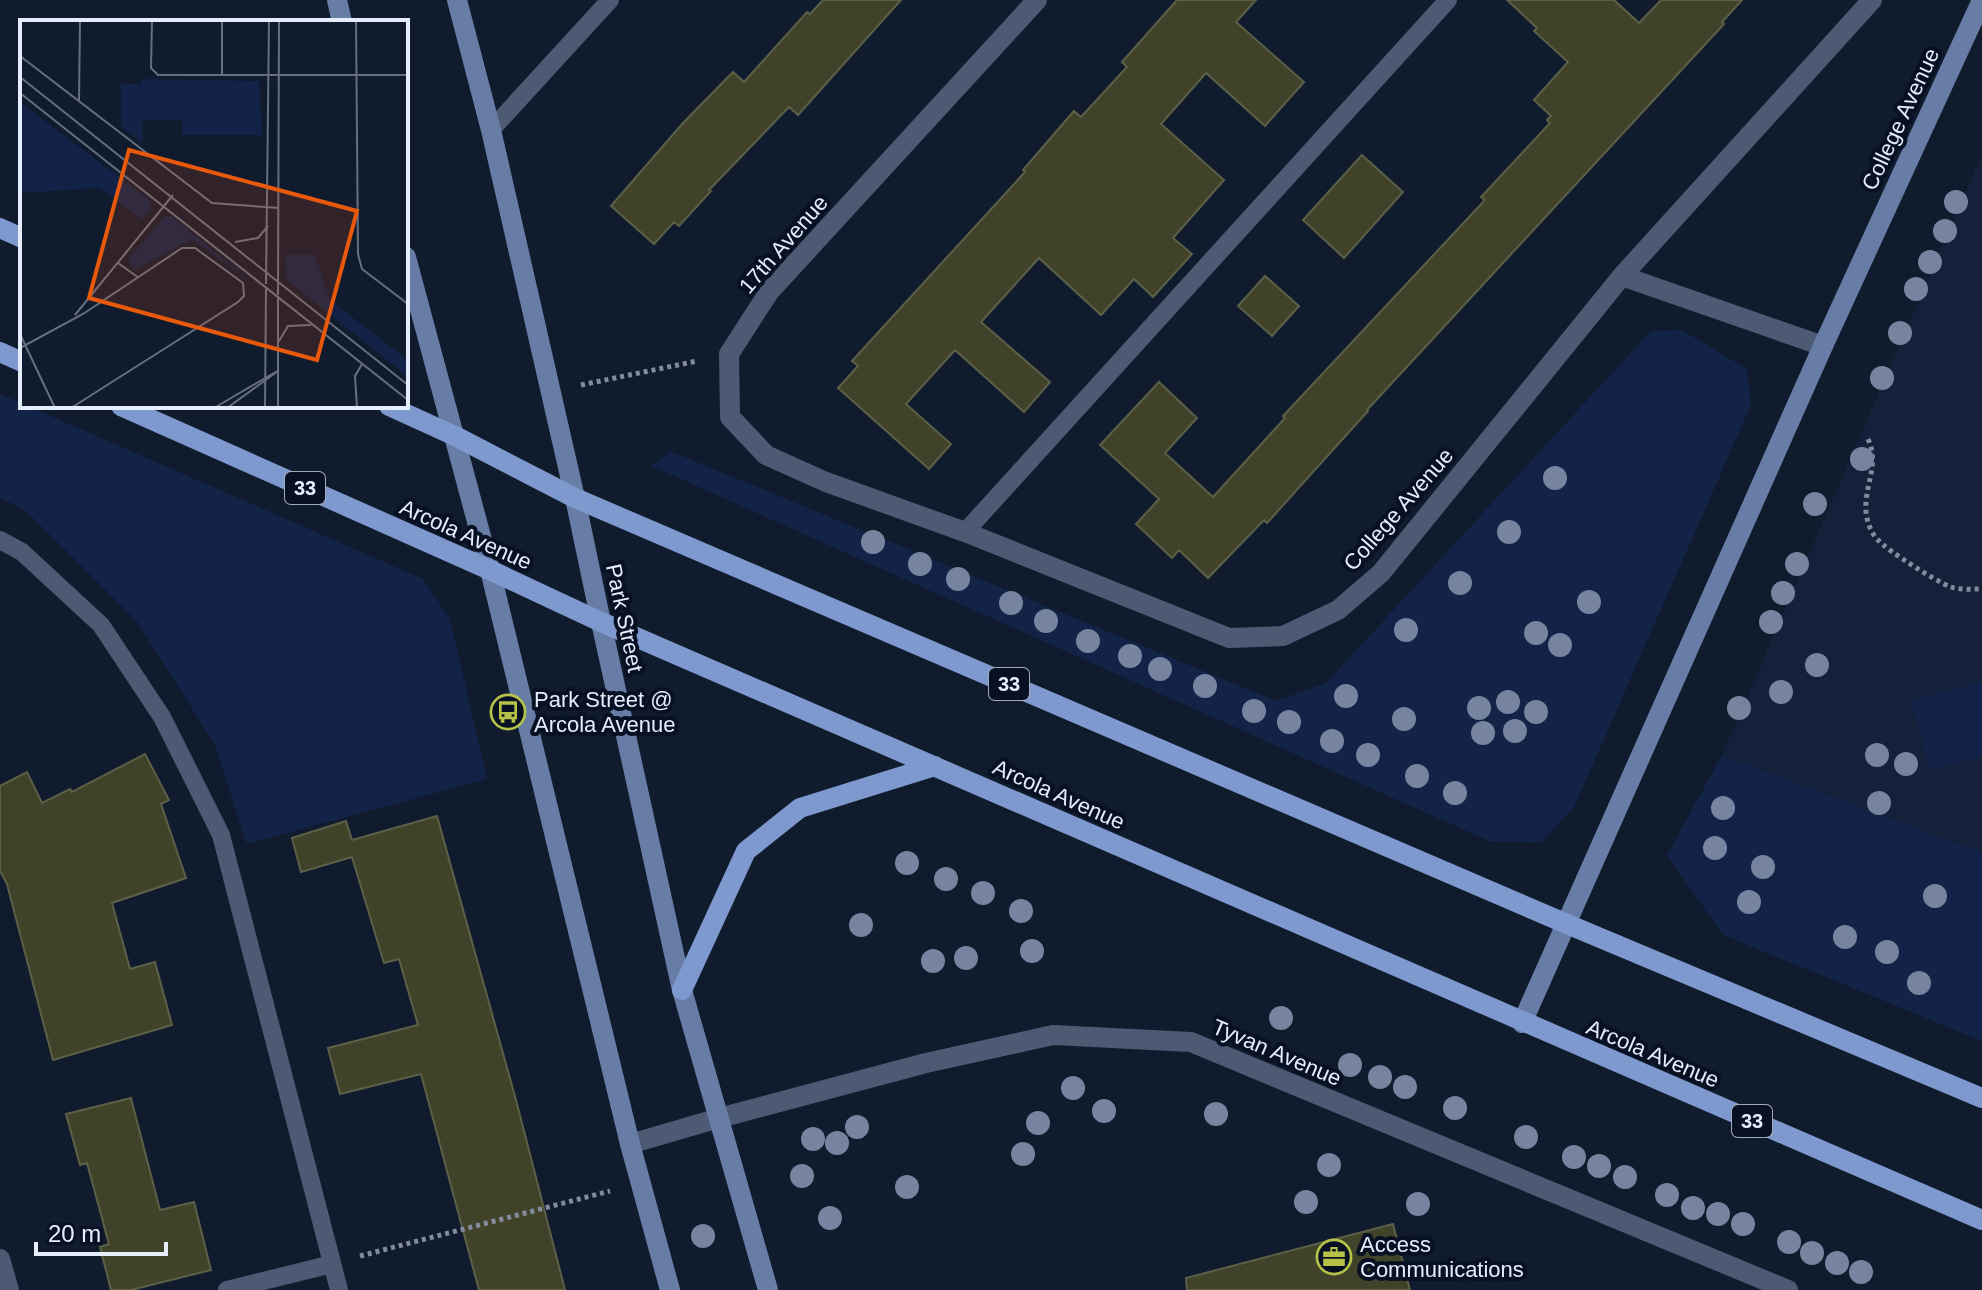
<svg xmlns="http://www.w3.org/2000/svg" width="1982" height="1290" font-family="Arial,sans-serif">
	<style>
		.built { fill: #15213a }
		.green { fill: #122347 }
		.building { fill: #40432a; stroke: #5c6046; stroke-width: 2 }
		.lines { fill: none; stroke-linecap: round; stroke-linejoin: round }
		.path { stroke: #838c9c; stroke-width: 5; stroke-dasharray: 4 4; stroke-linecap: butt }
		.lane { stroke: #4d5a73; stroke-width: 18 }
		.street { stroke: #4d5a73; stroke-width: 20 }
		.secondary { stroke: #687da5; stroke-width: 20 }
		.primary { stroke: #7e99cd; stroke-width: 20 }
		.tree { fill: #76849f }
		.labels { text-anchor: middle; stroke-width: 8; stroke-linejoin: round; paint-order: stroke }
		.shield { fill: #081124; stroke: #a3abba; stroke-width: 2 }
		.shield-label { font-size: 20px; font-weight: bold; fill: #e5edfa }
		.street-label { font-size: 22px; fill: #e5edfa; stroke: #081124 }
		.poi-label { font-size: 22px; fill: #e5edfa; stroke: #081124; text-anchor: start }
		.inset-road { fill: none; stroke: #666f80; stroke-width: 2 }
		.view { fill: #e8590c; fill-opacity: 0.15; stroke: #e8590c; stroke-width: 4 }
		.inset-edge { fill: none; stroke: #e5edfa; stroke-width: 4 }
	</style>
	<rect width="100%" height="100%" fill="#111b2e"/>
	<path class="built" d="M1982,154V853L1722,755Z"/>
	<path class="green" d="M1682,330L1747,369L1751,405L1574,807L1541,843L1489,841L652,466L670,451L1276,701L1326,683L1651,331Z
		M0,394L22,403V406H28L423,579L450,619L487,779L247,844L214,743L136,620L25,510L0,498Z
		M1982,682V756L1930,770L1911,700Z
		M1722,755L1982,853V1041L1723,935L1667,855Z"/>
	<path class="building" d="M823,0H901L798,115L789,107L709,190L711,191L679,226L674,222L654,244L611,206L683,123L733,72L744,82L807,12L810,14Z
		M1177,0H1256L1236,22L1304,82L1265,126L1206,73L1161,124L1224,180L1173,238L1192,254L1153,297L1134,279L1101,315L1039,258L981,322L1050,382L1024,412L955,350L906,404L951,444L929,469L838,388L858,366L852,361L1025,172L1023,170L1074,111L1081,117L1127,67L1122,62Z
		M1507,0H1614L1639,23L1661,0H1742L1722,22L1724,24L1367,410L1368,411L1267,523L1264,520L1208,578L1179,550L1172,558L1136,524L1159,499L1100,445L1159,382L1197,418L1165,453L1213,497L1285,418L1283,416L1485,200L1481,197L1550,123L1547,120L1551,116L1534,100L1568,62L1534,31L1537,28Z
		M1362,155L1403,192L1344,258L1303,220Z
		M1265,276L1299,306L1272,336L1238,306Z
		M145,754L169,800L161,804L186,878L112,903L130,969L155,962L172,1025L53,1060L7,884L0,871V786L27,772L42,803L70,789L72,792Z
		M437,816L516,1100L565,1290H479L421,1074L340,1094L328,1048L418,1025L399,959L384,963L352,857L301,872L292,838L346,821L352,840Z
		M131,1098L160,1210L194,1202L211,1270L131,1290H111L100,1247L109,1244L87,1163L80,1165L66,1114Z
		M1393,1224L1410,1290H1187L1186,1278Z"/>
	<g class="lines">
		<path class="path" d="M581,385L697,361
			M1868,439C1880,465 1864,485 1866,512C1867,522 1871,533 1878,540C1888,551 1937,582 1951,587C1960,590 1972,589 1982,589
			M360,1256L610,1191"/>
		<path class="lane" d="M491,130L610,0
			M965,532L1448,0
			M0,540L22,552L101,625L162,717L221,835L339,1290
			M227,1290L332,1264"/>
		<path class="street" d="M1037,0L769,292L729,354L730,417L766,455L826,482L965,532L1229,638L1283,636L1338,610L1381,573L1622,276L1872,0
			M1622,276L1823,346
			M630,1144L719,1118L926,1063L1053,1035L1191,1042L1788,1290
			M0,1259L9,1290"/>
		<path class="secondary" d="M337,0L342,22
			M457,0L491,130L575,498L601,622L682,990L768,1290
			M406,257L490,570L630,1144L670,1290
			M1522,1023L1823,346L1982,0"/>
		<path class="primary" d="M0,228L22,238
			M0,352L22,362
			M121,406L490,570L601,622L1982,1220
			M389,406L455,436L575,498L1567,924L1982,1098
			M682,990L746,851L800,808L935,766"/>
	</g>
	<g class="tree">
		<circle cx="1956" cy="202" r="12"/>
		<circle cx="1945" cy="231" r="12"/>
		<circle cx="1930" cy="262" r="12"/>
		<circle cx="1916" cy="289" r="12"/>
		<circle cx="1900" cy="333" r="12"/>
		<circle cx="1882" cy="378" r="12"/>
		<circle cx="1862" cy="459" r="12"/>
		<circle cx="1555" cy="478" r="12"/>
		<circle cx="1815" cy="504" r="12"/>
		<circle cx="1509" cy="532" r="12"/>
		<circle cx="873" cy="542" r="12"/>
		<circle cx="920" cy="564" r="12"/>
		<circle cx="1797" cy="564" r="12"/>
		<circle cx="958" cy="579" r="12"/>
		<circle cx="1460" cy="583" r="12"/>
		<circle cx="1783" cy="593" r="12"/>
		<circle cx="1589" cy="602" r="12"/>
		<circle cx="1011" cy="603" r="12"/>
		<circle cx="1046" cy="621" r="12"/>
		<circle cx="1771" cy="622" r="12"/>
		<circle cx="1406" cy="630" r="12"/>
		<circle cx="1536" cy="633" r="12"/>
		<circle cx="1088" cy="641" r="12"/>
		<circle cx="1560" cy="645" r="12"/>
		<circle cx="1130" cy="656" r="12"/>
		<circle cx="1817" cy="665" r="12"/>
		<circle cx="1160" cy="669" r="12"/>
		<circle cx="1205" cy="686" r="12"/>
		<circle cx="1781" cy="692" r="12"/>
		<circle cx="1346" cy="696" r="12"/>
		<circle cx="1508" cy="702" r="12"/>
		<circle cx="1479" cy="708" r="12"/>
		<circle cx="1739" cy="708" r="12"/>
		<circle cx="1254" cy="711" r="12"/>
		<circle cx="1536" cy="712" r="12"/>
		<circle cx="1404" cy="719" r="12"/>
		<circle cx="1289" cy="722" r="12"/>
		<circle cx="1515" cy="731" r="12"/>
		<circle cx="1483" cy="733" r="12"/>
		<circle cx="1332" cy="741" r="12"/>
		<circle cx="1368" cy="755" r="12"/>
		<circle cx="1877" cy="755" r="12"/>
		<circle cx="1906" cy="764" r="12"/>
		<circle cx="1417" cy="776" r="12"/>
		<circle cx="1455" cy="793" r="12"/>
		<circle cx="1879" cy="803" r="12"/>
		<circle cx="1723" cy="808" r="12"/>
		<circle cx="1715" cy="848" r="12"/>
		<circle cx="907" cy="863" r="12"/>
		<circle cx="1763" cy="867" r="12"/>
		<circle cx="946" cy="879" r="12"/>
		<circle cx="983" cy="893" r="12"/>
		<circle cx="1935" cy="896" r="12"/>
		<circle cx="1749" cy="902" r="12"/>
		<circle cx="1021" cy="911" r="12"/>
		<circle cx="861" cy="925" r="12"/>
		<circle cx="1845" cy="937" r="12"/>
		<circle cx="1032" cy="951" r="12"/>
		<circle cx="1887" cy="952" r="12"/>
		<circle cx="966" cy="958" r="12"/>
		<circle cx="933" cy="961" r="12"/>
		<circle cx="1919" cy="983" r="12"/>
		<circle cx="1281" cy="1018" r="12"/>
		<circle cx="1350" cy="1065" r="12"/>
		<circle cx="1380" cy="1077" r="12"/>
		<circle cx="1405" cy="1087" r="12"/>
		<circle cx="1073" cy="1088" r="12"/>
		<circle cx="1455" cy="1108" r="12"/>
		<circle cx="1104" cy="1111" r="12"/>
		<circle cx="1216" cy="1114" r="12"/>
		<circle cx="1038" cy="1123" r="12"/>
		<circle cx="857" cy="1127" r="12"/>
		<circle cx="1526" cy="1137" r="12"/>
		<circle cx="813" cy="1139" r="12"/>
		<circle cx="837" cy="1143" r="12"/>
		<circle cx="1023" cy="1154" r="12"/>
		<circle cx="1574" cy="1157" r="12"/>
		<circle cx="1329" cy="1165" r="12"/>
		<circle cx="1599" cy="1166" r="12"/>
		<circle cx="802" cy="1176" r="12"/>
		<circle cx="1625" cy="1177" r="12"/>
		<circle cx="907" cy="1187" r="12"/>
		<circle cx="1667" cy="1195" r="12"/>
		<circle cx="1306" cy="1202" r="12"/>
		<circle cx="1418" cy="1204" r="12"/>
		<circle cx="1693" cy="1208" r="12"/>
		<circle cx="1718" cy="1214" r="12"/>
		<circle cx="830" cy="1218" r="12"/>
		<circle cx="1743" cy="1224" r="12"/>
		<circle cx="703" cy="1236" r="12"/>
		<circle cx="1789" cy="1242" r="12"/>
		<circle cx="1812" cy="1253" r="12"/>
		<circle cx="1837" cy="1263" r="12"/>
		<circle cx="1861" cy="1272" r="12"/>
	</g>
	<defs>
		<g id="bus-ring" transform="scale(1.8)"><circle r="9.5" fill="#081124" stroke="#b6c148" stroke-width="1.5"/><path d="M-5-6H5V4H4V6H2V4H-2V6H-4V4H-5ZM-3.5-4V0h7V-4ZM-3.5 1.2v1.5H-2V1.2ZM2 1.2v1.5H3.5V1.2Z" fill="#b6c148"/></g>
		<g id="office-ring" transform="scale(1.8)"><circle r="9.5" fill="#081124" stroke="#b6c148" stroke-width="1.5"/><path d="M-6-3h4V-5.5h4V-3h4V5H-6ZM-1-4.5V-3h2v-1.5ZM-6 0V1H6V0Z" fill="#b6c148"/></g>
	</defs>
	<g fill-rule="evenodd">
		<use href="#bus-ring" x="508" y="712"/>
		<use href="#office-ring" x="1334" y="1257"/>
	</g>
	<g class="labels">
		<g class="shield">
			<rect x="285" y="472" width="40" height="32" rx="6"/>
			<rect x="989" y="668" width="40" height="32" rx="6"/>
			<rect x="1732" y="1105" width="40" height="32" rx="6"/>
		</g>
		<g class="shield-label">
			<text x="305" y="495">33</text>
			<text x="1009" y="691">33</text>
			<text x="1752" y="1128">33</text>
		</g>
		<g class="street-label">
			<text transform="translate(1900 119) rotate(-65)" y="8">College Avenue</text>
			<text transform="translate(783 244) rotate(-49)" y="8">17th Avenue</text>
			<text transform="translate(1398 509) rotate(-49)" y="8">College Avenue</text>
			<text transform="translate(466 534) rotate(24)" y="8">Arcola Avenue</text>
			<text transform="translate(625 618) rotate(78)" y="8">Park Street</text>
			<text transform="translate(1059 794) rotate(24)" y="8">Arcola Avenue</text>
			<text transform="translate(1277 1052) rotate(23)" y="8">Tyvan Avenue</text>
			<text transform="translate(1653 1053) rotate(23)" y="8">Arcola Avenue</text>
		</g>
		<g class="poi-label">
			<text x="534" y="707">Park Street @<tspan x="534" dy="25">Arcola Avenue</tspan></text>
			<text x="1360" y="1252">Access<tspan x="1360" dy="25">Communications</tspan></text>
		</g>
	</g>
	<g transform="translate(20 20)">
		<rect width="388" height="388" fill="#111b2e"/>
		<path d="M123,59L239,61L242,115H162V100H123L122,123L101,107V64H121ZM0,82L127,178L132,189L122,199L79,168L0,173ZM146,195L152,197L237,266L172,219L114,250L108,239ZM265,235H295L310,280L388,340V357L267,260Z" fill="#122347"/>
		<path class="inset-road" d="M132,0L131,48L138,55H388M202,0V55M336,0L338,234L342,249L388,284M0,36L192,183L259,188M0,57L388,365M0,73L388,380M59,80L60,0M215,222L238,218L248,206M98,243L119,258M246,264L249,0M258,275L259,0M55,295L153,175M0,314L35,388M259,321L268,306L291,305M0,328L63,294L162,228H175L223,263L224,276L218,282L51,388M194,388L259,350M207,388L258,351M245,388L246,269M258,388V276M337,388L335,356L342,344"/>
		<path class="view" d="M109,130L337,191L297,340L69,278Z"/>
		<rect width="388" height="388" class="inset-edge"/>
	</g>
	<path d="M36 1242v12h130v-12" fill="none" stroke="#e5edfa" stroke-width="4"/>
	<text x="48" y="1242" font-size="24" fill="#e5edfa" stroke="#081124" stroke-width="6" paint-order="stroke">20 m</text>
</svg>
